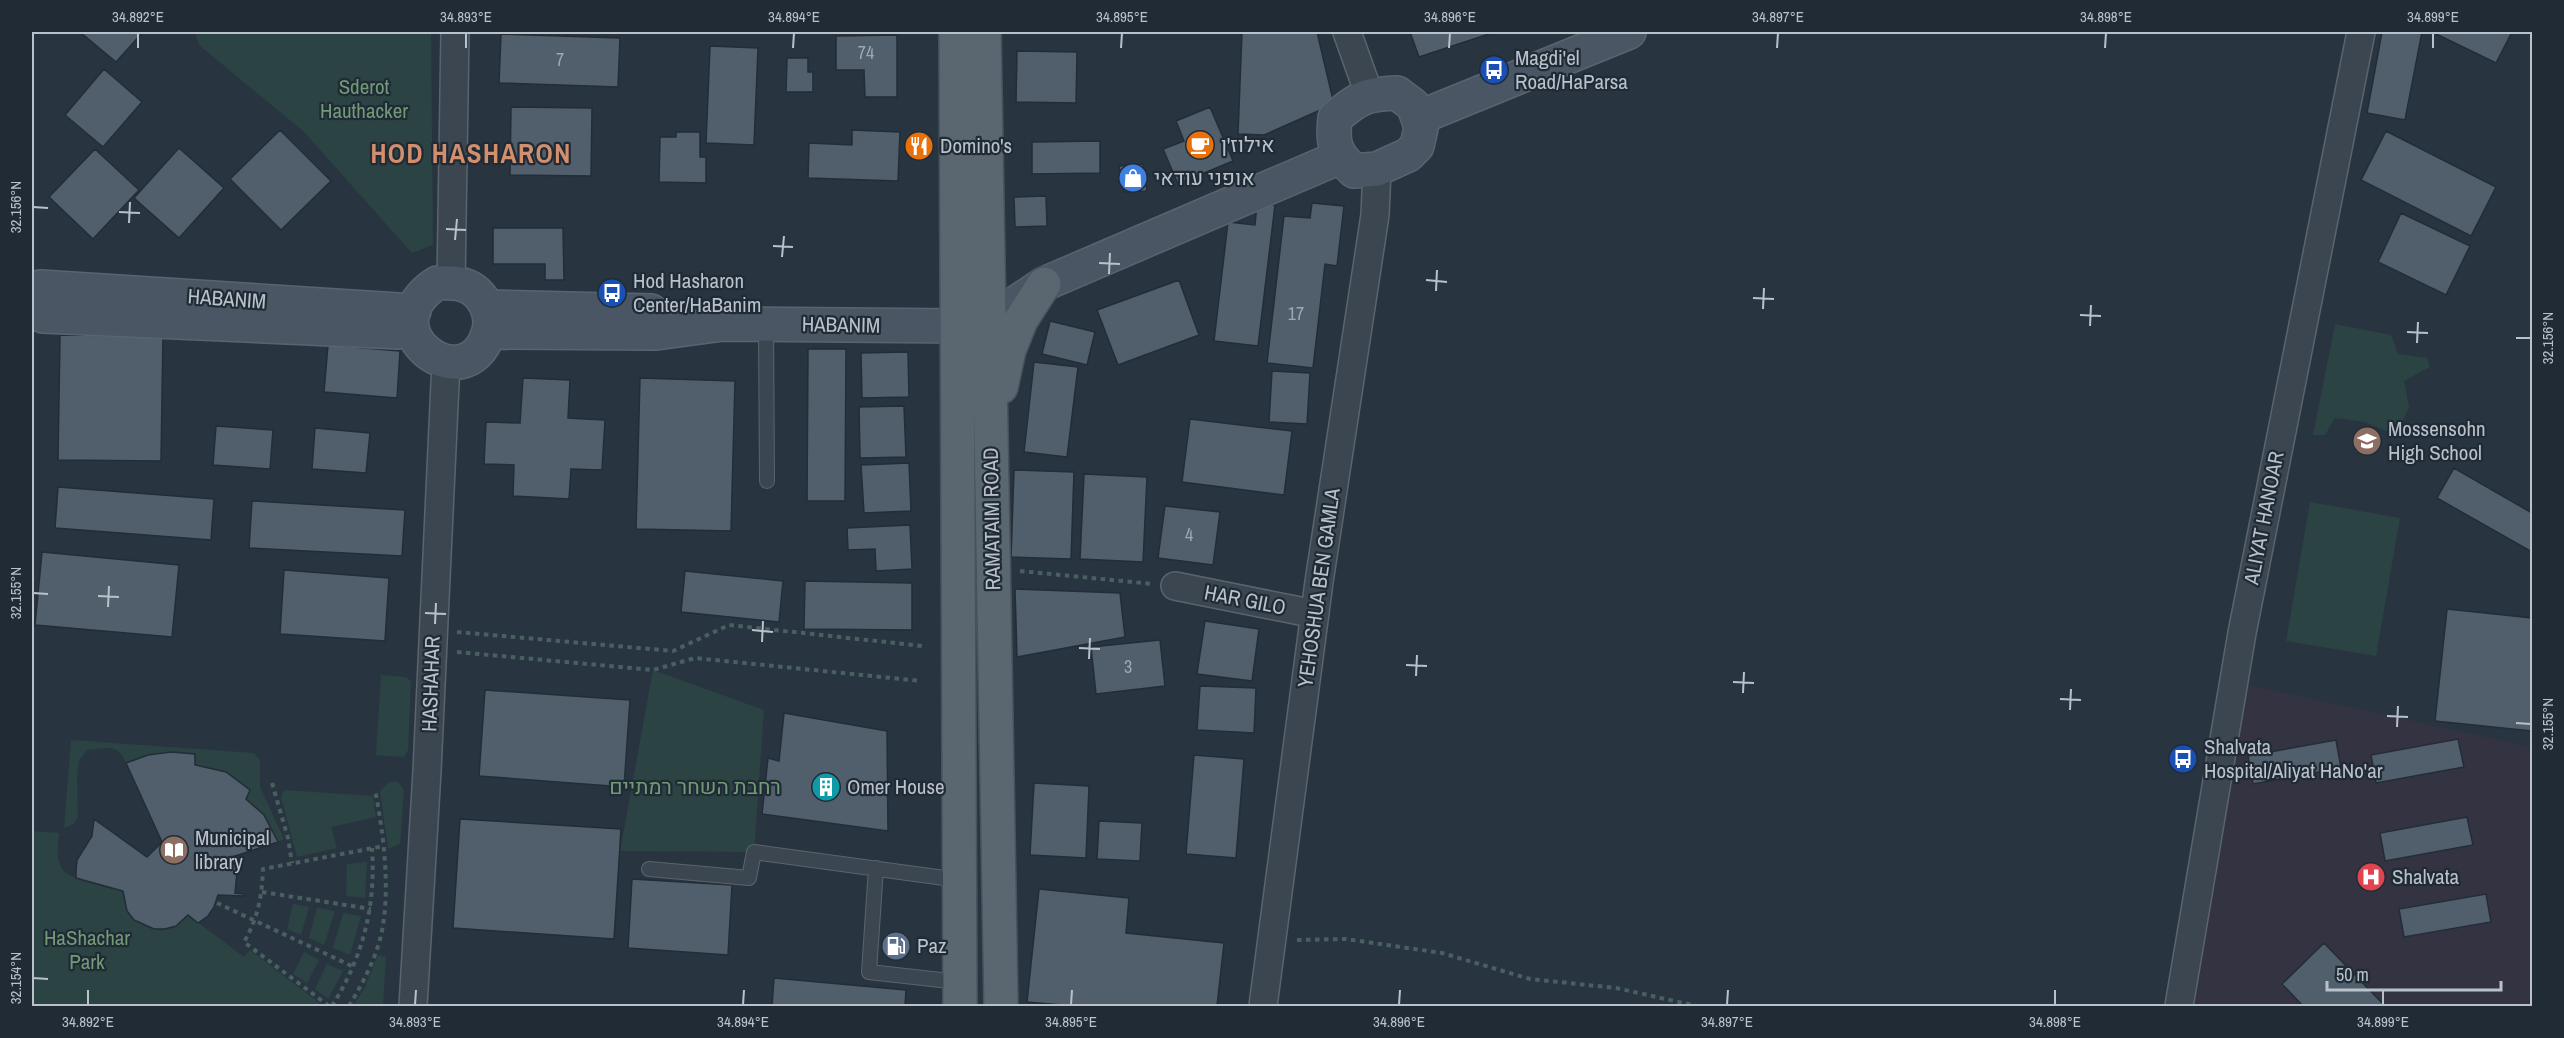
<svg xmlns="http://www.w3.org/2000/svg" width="2564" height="1038" font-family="'Archivo Narrow',Heebo,sans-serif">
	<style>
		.medical { fill: #343342 }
		.green { fill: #2b4343 }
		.building { fill: #515e6b; stroke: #222d38; stroke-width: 1.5 }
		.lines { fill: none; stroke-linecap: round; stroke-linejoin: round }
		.lane-casing { stroke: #5a646e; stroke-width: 16 }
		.street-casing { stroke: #5a646e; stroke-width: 30 }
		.secondary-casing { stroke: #5a646e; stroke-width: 36 }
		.primary-casing { stroke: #48525d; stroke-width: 36 }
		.path { stroke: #4a5f60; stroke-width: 4; stroke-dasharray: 4.5 4.5; stroke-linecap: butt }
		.lane { stroke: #3c4651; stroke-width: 14 }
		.street { stroke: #3c4651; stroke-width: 27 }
		.secondary { stroke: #4a5663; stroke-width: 33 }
		.primary { stroke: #5a6670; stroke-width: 33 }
		.ticks { fill: none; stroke: #b9c1cb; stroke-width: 2 }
		.labels { text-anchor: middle; stroke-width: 4.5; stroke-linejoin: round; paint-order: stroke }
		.number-label { font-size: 18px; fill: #9fa8b3 }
		.poi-label { font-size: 21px; fill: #b9c1cb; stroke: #202b36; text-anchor: start }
		.park-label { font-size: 21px; fill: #719a76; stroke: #202b36 }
		.street-label { font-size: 21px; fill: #b9c1cb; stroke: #202b36 }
		.district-label { font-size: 27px; font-weight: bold; letter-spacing: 1.5px; fill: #d18f6d; stroke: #202b36 }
		.neatline { fill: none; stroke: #b9c1cb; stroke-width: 2 }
		.ticks-label { font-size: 15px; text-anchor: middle; fill: #b9c1cb }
	</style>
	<rect width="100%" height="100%" fill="#283541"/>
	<path class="medical" d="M2243,684L2532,747V1006H2187Z"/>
	<path class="green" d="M195,32H431L433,245L412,253L303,131L199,45Z
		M2335,324L2391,335L2398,354L2427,358L2430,367L2404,381L2409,407L2396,435L2365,422L2335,418L2325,435H2313Z
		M2310,502L2400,518L2376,656L2286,641Z
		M653,670L764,710L754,852L620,851Z
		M381,675L406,677L411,681L408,750L404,757L376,755Z
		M71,740L254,753L260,760V787L284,839L278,842L264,815L246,799L250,790L226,772L195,765V754C170,752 150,754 126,763C119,743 105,748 87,750L79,760L77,777L78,817L74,824L64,828Z
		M389,782H398L404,790L400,844L388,849L380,791Z
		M284,790L373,796L376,817L331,827L337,848L297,857L281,797Z
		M32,831L59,833C58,843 56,857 61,867C68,881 107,887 123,891C123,925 165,944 188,915L244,957L250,950L323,1006H32Z
		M367,862L365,898L346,896L347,864Z
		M293,904L309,907L301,935L287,929Z
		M317,908L335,911L324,945L309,938Z
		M343,913L361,916L350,955L333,948Z
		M304,952L319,960L307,983L293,974Z
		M378,955L386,957L383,1006H353L365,987Z
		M327,964L343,971L328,999L315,989Z"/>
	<path class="building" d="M80,32H143L116,62Z
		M1242,32H1317L1334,104L1264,135L1238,134Z
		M1410,32H1495L1419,57Z
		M2382,32H2422L2405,120L2367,113Z
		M2432,32H2512L2496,63Z
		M501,34L620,38L618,87L499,83Z
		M897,35V97H865L864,70H836V36Z
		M710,46L758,48L754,145L706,143Z
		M1017,51L1077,52L1076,103L1016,102Z
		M787,58H808V72H813V92H786Z
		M104,69L142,102L103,147L65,115Z
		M511,107L592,108L591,176L510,175Z
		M1210,107L1233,161L1178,184L1163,149L1184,141L1176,121Z
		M280,130L331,181L281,230L230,179Z
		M852,130L900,132L898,181L808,178L809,143L852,145Z
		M2386,131L2496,187L2471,236L2361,180Z
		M676,132H700V157H706V183L659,182L660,137H676Z
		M1100,141V173L1032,174V142Z
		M179,148L224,188L179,238L134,198Z
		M95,149L139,190L93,239L49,197Z
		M1143,164L1147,191L1124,192L1119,166Z
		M1046,196L1047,226L1015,227L1014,197Z
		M1257,203L1275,205L1258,346L1214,341L1228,222L1255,225Z
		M1312,203L1344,206L1337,266L1325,264L1313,368L1267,363L1284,216L1310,218Z
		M2401,213L2470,246L2446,295L2378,262Z
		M493,228H563L564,280H545V264H493Z
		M1179,280L1199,335L1118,365L1097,310Z
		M1050,321L1095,332L1087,365L1042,354Z
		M60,335L163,336L161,461L58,460Z
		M328,345L400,351L397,398L324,392Z
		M808,349H846L845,501H807Z
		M908,352L909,397L862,398L861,353Z
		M1034,362L1078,367L1067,457L1024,452Z
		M1272,371L1310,373L1307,424L1269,422Z
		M523,378L570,380L568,418L605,420L602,470L571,469L569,499L513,496L514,465L484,464L486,422L520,423Z
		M640,378L735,381L731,531L636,529Z
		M904,406L906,457L860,458L859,407Z
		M1190,419L1292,431L1284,495L1182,482Z
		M216,426L273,430L270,469L213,465Z
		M315,428L370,433L366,473L312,469Z
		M909,463L911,511L864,513L861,465Z
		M2454,468L2532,513V552L2437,498Z
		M1014,470L1074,472L1071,559L1011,557Z
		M1084,474L1147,477L1143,562L1080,559Z
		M58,487L214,499L211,540L55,528Z
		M252,501L405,510L402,556L249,548Z
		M1165,506L1220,512L1213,565L1158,558Z
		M910,525L912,569L876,571L875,549L848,550L847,528Z
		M42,552L179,565L172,637L35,625Z
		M284,570L389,578L385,641L280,634Z
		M685,571L783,581L779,622L681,612Z
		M805,581L912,583V630L804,629Z
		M1015,589L1120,593L1125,637L1017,657Z
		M2447,609L2532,618V731L2435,721Z
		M1205,621L1259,629L1252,681L1197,674Z
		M1160,640L1165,686L1096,694L1091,647Z
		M1200,686L1256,688L1254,733L1197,730Z
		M485,690L630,700L624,787L479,776Z
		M784,713L887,731L888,831L762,814L768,758L779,761Z
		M2458,739L2464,767L2376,783L2371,755Z
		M2336,740L2341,768L2253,784L2248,756Z
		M171,752L195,754V765L226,772L250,790L246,799L264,815L278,842L232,857L237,872L235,893L244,894V896L218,895L214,907L208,916L198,923L188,915L176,926L165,929H154L134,920L127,911L123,891L76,878V871L77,860L92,836L94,819L147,857L162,842L126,763L148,755Z
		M1194,755L1244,759L1236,858L1186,854Z
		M1034,783L1089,786L1086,858L1030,855Z
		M2467,817L2473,845L2385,861L2380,833Z
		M460,819L621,829L614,939L453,928Z
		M1099,821L1142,823L1140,861L1097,859Z
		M632,879L732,885L728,955L628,948Z
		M1039,889L1129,898L1126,933L1224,943L1217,1006H1074L1027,1002Z
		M2486,894L2491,922L2404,937L2399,909Z
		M2324,943L2385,1006H2303L2282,984Z
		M774,978L906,990L905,1006H772Z"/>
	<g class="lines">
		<g class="lane-casing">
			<path id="lane" d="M766,324L767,481
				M876,868L869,972L959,982
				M649,869L749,878L754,852L959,880"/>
		</g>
		<g class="street-casing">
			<path id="street" d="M1347,32L1369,94
				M451,283L455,32
				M1175,586L1315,614
				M413,1006L427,771L446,362
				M1263,1006L1319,582L1375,215L1377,169
				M2179,1006L2242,633L2361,32"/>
		</g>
		<g class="secondary-casing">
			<path id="secondary" d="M1397,93L1413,105L1418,118L1421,128L1417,146L1408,155L1377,169L1354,171C1335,153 1332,144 1335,118C1359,97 1366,94 1397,93Z
				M1418,118L1629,32
				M437,283C444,283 453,282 460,284C482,289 495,313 488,334C466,403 365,330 437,283Z
				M40,287L414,311
				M488,307L651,311
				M43,316L398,332
				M489,332L656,333L723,324L958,326L989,321L1044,284L1340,157"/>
		</g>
		<g class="primary-casing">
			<path id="primary" d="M956,32L960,1006
				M984,32L1001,1006
				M1001,387L1009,350L1021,320L1044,284"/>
		</g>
		<path class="path" d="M1020,571L1153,584
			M457,632L673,651L729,625L922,646
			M457,652L653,670L695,658L921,681
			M272,783L288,838L292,863
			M262,892L371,909
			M217,903L354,967
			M1297,940L1346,939L1442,953L1530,979L1616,988L1697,1006
			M329,1006L244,942C258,918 262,896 263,869L384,846
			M332,1006C363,957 376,906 372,848
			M349,1006C361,986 372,966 379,943C392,899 384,835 375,790"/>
		<use href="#lane" class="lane"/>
		<use href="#street" class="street"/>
		<use href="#secondary" class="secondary"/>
		<use href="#primary" class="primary"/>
	</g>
	<path class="ticks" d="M138,48V33M466,48V33M793,48L794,33M1121,48L1122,33M1449,48L1450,33M1777,48L1778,33M2105,48L2106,33M2433,48V33M33,207L48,208M119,212L140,213M129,223L130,202M446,229L466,230M455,240L457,219M773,246L793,247M782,257L784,236M1099,263L1120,264M1109,274L1110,253M1426,280L1447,282M1436,291L1437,270M1753,298L1774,299M1763,309L1764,288M2080,315L2101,316M2090,326L2091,305M2407,332L2428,333M2516,338H2531M2417,343L2418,322M33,593L48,594M98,596L119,597M108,607L109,586M425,613L446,614M435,624L436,603M752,630L773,632M762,642L763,621M1079,648L1100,649M1089,659L1090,638M1406,665L1427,666M1416,676L1417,655M1733,682L1754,683M1743,693L1744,672M2060,699L2081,700M2070,710L2071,689M2387,716L2408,717M2516,723L2531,724M2397,727L2398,706M33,978L48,979M88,1005V990M415,1005L416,990M743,1005L744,990M1071,1005L1072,990M1399,1005L1400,990M1727,1005L1728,990M2055,1005V990M2383,1005V990"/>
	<defs>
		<g id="bus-disc" transform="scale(1.5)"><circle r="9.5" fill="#1a4fb4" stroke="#202b36"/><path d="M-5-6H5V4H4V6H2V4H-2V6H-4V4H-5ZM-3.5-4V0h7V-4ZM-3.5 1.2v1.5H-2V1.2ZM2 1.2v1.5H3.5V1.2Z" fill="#fff"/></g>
		<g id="cafe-disc" transform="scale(1.5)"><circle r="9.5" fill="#e8710a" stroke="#202b36"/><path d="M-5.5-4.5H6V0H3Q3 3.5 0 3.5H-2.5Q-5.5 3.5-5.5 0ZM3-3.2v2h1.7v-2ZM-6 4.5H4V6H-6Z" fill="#fff"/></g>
		<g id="restaurant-disc" transform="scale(1.5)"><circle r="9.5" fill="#e8710a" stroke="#202b36"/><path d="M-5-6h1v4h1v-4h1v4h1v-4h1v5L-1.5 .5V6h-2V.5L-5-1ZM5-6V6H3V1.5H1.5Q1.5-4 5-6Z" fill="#fff"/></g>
		<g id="shop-disc" transform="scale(1.5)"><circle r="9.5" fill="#3f7fe0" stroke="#202b36"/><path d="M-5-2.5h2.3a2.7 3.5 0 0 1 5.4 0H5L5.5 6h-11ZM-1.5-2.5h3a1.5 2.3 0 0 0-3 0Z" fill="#fff"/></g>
		<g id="school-disc" transform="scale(1.5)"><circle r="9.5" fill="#8d6e63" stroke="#202b36"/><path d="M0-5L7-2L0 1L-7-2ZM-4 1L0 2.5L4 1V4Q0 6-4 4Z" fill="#fff"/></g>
		<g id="building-disc" transform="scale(1.5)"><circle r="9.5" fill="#0f9aa8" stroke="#202b36"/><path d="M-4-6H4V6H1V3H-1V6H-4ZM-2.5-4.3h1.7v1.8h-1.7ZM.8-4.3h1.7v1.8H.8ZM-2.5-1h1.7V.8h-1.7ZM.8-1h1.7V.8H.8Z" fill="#fff"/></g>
		<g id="library-disc" transform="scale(1.5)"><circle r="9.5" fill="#8d6e63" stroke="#202b36"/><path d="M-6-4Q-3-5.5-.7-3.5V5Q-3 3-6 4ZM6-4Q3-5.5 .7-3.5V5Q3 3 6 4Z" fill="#fff"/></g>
		<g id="hospital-disc" transform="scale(1.5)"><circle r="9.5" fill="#e0444e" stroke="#202b36"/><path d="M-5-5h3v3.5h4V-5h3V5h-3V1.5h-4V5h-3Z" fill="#fff"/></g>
		<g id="fuel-disc" transform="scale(1.5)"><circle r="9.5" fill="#5c6f8a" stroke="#202b36"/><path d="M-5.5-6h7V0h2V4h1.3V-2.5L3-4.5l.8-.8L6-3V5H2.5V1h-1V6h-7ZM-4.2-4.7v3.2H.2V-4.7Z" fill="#fff"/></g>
	</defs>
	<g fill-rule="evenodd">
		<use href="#bus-disc" x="1494" y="70"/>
		<use href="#cafe-disc" x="1200" y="145"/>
		<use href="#restaurant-disc" x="919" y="146"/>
		<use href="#shop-disc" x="1133" y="178"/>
		<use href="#bus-disc" x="612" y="293"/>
		<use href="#school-disc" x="2367" y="441"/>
		<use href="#bus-disc" x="2183" y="759"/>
		<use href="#building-disc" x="826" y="787"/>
		<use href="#library-disc" x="174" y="850"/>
		<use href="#hospital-disc" x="2371" y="877"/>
		<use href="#fuel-disc" x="896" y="946"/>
	</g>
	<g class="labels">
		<g class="number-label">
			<text x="866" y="59">74</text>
			<text x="560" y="66">7</text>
			<text x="1296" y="320">17</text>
			<text x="1189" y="541">4</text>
			<text x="1128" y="673">3</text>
		</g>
		<g class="poi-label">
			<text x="1515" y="65">Magdi'el<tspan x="1515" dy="24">Road/HaParsa</tspan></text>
			<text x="1221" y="152">אילוז'ן</text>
			<text x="940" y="153">Domino's</text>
			<text x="1154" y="185">אופני עודאי</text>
			<text x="633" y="288">Hod Hasharon<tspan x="633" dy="24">Center/HaBanim</tspan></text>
			<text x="2388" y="436">Mossensohn<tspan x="2388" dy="24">High School</tspan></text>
			<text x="2204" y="754">Shalvata<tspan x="2204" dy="24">Hospital/Aliyat HaNo'ar</tspan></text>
			<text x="847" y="794">Omer House</text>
			<text x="195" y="845">Municipal<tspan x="195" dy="24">library</tspan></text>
			<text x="2392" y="884">Shalvata</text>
			<text x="917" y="953">Paz</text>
		</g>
		<g class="park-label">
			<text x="364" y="94">Sderot<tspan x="364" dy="24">Hauthacker</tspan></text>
			<text x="695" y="794">רחבת השחר רמתיים</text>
			<text x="87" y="945">HaShachar<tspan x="87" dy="24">Park</tspan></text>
		</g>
		<g class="street-label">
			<text transform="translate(227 299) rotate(4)" y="7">HABANIM</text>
			<text transform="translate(841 325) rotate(1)" y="7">HABANIM</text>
			<text transform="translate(2264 518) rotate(-79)" y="7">ALIYAT HANOAR</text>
			<text transform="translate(992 519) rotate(-91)" y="7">RAMATAIM ROAD</text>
			<text transform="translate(1319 588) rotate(-82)" y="7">YEHOSHUA BEN GAMLA</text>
			<text transform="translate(1245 600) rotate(11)" y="7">HAR GILO</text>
			<text transform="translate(431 684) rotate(-88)" y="7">HASHAHAR</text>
		</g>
		<g class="district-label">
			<text x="471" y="163">HOD HASHARON</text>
		</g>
	</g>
	<rect width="2564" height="1038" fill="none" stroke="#202b36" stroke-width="66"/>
	<path d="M2327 981v9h174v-9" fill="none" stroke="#b9c1cb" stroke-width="3"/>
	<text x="2336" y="981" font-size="18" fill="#b9c1cb" stroke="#202b36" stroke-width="4.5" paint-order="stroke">50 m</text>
	<rect x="33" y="33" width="2498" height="972" class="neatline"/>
	<g class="ticks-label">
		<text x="138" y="22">34.892°E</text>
		<text x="466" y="22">34.893°E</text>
		<text x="794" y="22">34.894°E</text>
		<text x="1122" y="22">34.895°E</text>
		<text x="1450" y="22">34.896°E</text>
		<text x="1778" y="22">34.897°E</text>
		<text x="2106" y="22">34.898°E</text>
		<text x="2433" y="22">34.899°E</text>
		<text transform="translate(16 207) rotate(-90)" y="5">32.156°N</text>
		<text transform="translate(2548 338) rotate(-90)" y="5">32.156°N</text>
		<text transform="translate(16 593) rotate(-90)" y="5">32.155°N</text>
		<text transform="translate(2548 724) rotate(-90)" y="5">32.155°N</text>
		<text transform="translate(16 978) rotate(-90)" y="5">32.154°N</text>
		<text x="88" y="1027">34.892°E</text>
		<text x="415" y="1027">34.893°E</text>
		<text x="743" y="1027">34.894°E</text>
		<text x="1071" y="1027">34.895°E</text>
		<text x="1399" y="1027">34.896°E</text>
		<text x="1727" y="1027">34.897°E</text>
		<text x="2055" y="1027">34.898°E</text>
		<text x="2383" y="1027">34.899°E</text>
	</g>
</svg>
